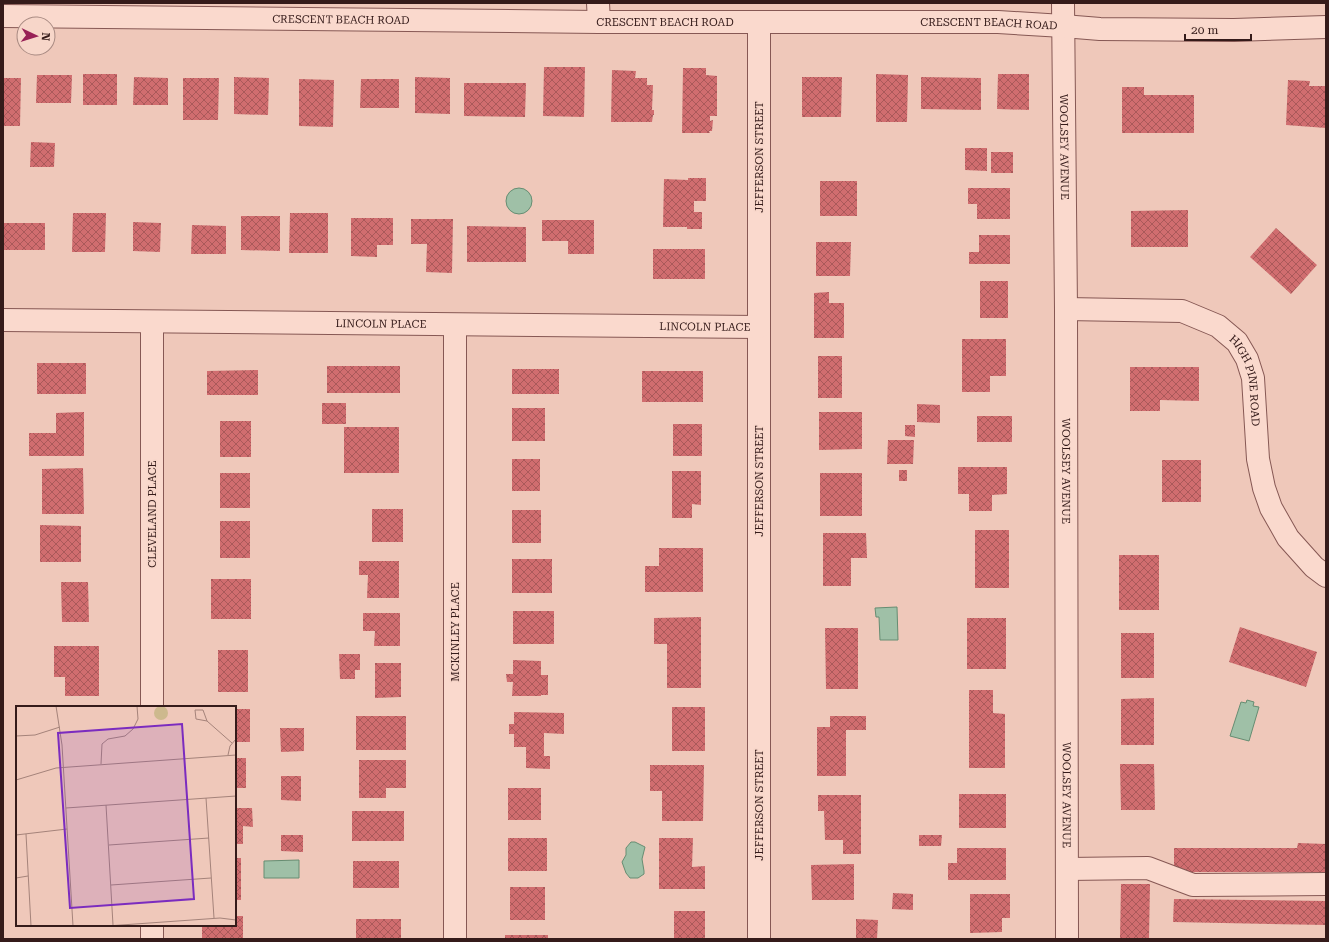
<svg xmlns="http://www.w3.org/2000/svg" width="1329" height="942" font-family="'Roboto Serif',serif">
	<style>
		.water { fill: #9fc0a7; stroke: #668d72 }
		.building { fill: url(#building-cross-hatch) }
		.lines { fill: none; stroke-linecap: round; stroke-linejoin: round }
		.minor-casing { stroke: #865854; stroke-width: 24 }
		.minor { stroke: #fad9cd; stroke-width: 22 }
		.labels { text-anchor: middle; stroke-width: 3; stroke-linejoin: round; paint-order: stroke }
		.street-label { font-size: 11px; fill: #351b1a; stroke: #f7d6c9 }
		.inset-road { fill: none; stroke: #a5837a; stroke-width: 1 }
		.view { fill: #7b2cbf; fill-opacity: 0.15; stroke: #7b2cbf; stroke-width: 2 }
		.inset-edge { fill: none; stroke: #351b1a; stroke-width: 2 }
	</style>
	<defs>
		<pattern id="building-cross-hatch" width="8" height="8" patternUnits="userSpaceOnUse"><rect width="8" height="8" fill="#d06d6f"/><path d="M0 0l8 8M0 8l8-8" fill="none" stroke="#aa595a"/></pattern>
	</defs>
	<rect width="100%" height="100%" fill="#efc8ba"/>
	<path class="water" d="M506 201a13 13 0 1 1 26 0a13 13 0 1 1-26 0Z
		M897,607L898,640H880L879,617H876L875,608Z
		M1247,700L1254,702L1253,706L1259,707L1249,741L1230,736L1241,702L1246,703Z
		M631,842H635L645,847L642,859L644,871V874L638,878H630L626,873L622,862L626,855V848Z
		M299,860V878H264V861Z"/>
	<path class="building" d="M544,67H585L584,117L543,116Z
		M683,68H706V75L717,76V116H710V121L713,120L712,131H709L710,133H682Z
		M612,70L636,71L635,78H647V85H653L652,110H654V115H653L652,122H611Z
		M83,74H117V105H83Z
		M876,74L908,75L907,122H876Z
		M998,74H1029V110L997,109Z
		M37,75H72L71,103H36Z
		M134,77L168,78V105H133Z
		M234,77L269,78L268,115L234,114Z
		M415,77L450,78V114L415,113Z
		M802,77H842L841,117H802Z
		M921,77L981,78V110L921,109Z
		M3,78H21L20,126H3Z
		M183,78H219L218,120H183Z
		M299,79L334,80L333,127L299,126Z
		M361,79H399V108H360Z
		M1288,80L1310,81L1309,86H1326V128L1286,125Z
		M464,83H526L525,117L464,116Z
		M1122,87H1144V95H1194V133H1122Z
		M31,142L55,143L54,167H30Z
		M965,148H987V171L965,170Z
		M991,152H1013V173H991Z
		M688,178H706V201H694V212H702V229H687V227H663L664,179L688,180Z
		M820,181H857V216H820Z
		M968,188H1010V219H977V204H968Z
		M1188,210V247H1131V211Z
		M73,213H106L105,252H72Z
		M290,213H328V253H289Z
		M241,216H280V251L241,250Z
		M351,218H393V245H377V257L351,256Z
		M411,219H453L452,273L426,272L427,244H411Z
		M542,220H594V254H568V241H542Z
		M133,222L161,223L160,252L133,251Z
		M3,223H45V250H3Z
		M192,225L226,226V254H191Z
		M467,226L526,227V262H467Z
		M1276,228L1317,265L1291,294L1250,257Z
		M979,235H1010V264H969V252H979Z
		M816,242H851L850,276H816Z
		M653,249H705V279H653Z
		M980,281H1008V318H980Z
		M829,292V303H844V338H814V293Z
		M962,339H1006V376H990V392H962Z
		M818,356H842V398H818Z
		M37,363H86V394H37Z
		M327,366H400V393H327Z
		M1130,367H1199V401L1160,400V411H1130Z
		M512,369H559V394H512Z
		M258,370V395H207V371Z
		M642,371H703V402H642Z
		M322,403H346V424H322Z
		M917,404L940,405V423L917,422Z
		M512,408H545V441H512Z
		M84,412V456H29V433H56V413Z
		M819,412H862V449L819,450Z
		M977,416H1012V442H977Z
		M220,421H251V457H220Z
		M673,424H702V456H673Z
		M905,425H915V437L905,436Z
		M344,427H399V473H344Z
		M888,440H914L913,464H887Z
		M512,459H540V491H512Z
		M1162,460H1201V502H1162Z
		M958,467H1007V494L992,495V511H969V494H958Z
		M83,468L84,514H42V469Z
		M899,470H907V481H899Z
		M672,471H701V505L692,504V518H672Z
		M220,473H250V508H220Z
		M820,473H862V516H820Z
		M372,509H403V542H372Z
		M512,510H541V543H512Z
		M220,521H250V558H220Z
		M40,525L81,526V562H40Z
		M975,530H1009V588H975Z
		M823,533H866L867,558H851V586H823Z
		M659,548H703V592H645V566H659Z
		M1119,555H1159V610H1119Z
		M512,559H552V593H512Z
		M359,561H399V598H367L368,575H359Z
		M211,579H251V619H211Z
		M61,582H88L89,622H62Z
		M513,611H554V644H513Z
		M363,613H400V646H374L375,631H363Z
		M701,617V688H667V644H654V618Z
		M967,618H1006V669H967Z
		M1240,627L1317,652L1306,687L1229,662Z
		M825,628H858V689H826Z
		M1121,633H1154V678H1121Z
		M54,646H99V696H65V677H54Z
		M218,650H248V692H218Z
		M339,654H360V670H355V679H340Z
		M513,660L541,661V675H548V695H541V696H512L513,682H507L506,674H513Z
		M375,663H401V697L375,698Z
		M969,690H993V713L1005,714V768H969Z
		M1154,698V745H1121V699Z
		M672,707H705V751H672Z
		M235,709H250V742H235Z
		M514,712L564,713V734L544,733V756H550V769L526,768V747H514V734H509V724H514Z
		M356,716H406V750H356Z
		M830,716H866V730H846V776H817V727H830Z
		M280,728H304V751L281,752Z
		M235,758H246V788H235Z
		M359,760H406V788H386V798H359Z
		M1120,764H1154L1155,810H1121Z
		M650,765H704L703,821H662V791H650Z
		M281,776H301V801L281,800Z
		M508,788H541V820H508Z
		M959,794H1006V828H959Z
		M818,795H861V854H843V840H825L824,811H818Z
		M235,808H252L253,827L243,826V844H235Z
		M352,811H404V841H352Z
		M281,835H303V852L281,851Z
		M919,835H942L941,846H919Z
		M508,838H547V871H508Z
		M659,838H693L692,867L705,866V889H659Z
		M1298,843L1326,844V872H1174V848H1297Z
		M957,848H1006V880H948V863H957Z
		M235,858H241V900H235Z
		M353,861H399V888H353Z
		M854,864V900H812L811,865Z
		M1121,884H1150L1149,939H1120Z
		M510,887H545V920H510Z
		M893,893L913,894V910L892,909Z
		M970,894H1010V918H1002V932L970,933Z
		M1174,899L1326,901V925L1173,922Z
		M674,911H705V939H674Z
		M235,916H243V939H202V925H235Z
		M356,919H401V939H356Z
		M856,919L878,920L877,939H856Z
		M505,935H548V939H505Z"/>
	<g class="lines">
		<g class="minor-casing">
			<g id="minor">
				<path d="M598,3L599,22"/>
				<path id="s1" d="M1063,3L1066,309L1067,939"/>
				<path id="s2" d="M3,16L599,22H998L1063,26L1100,29L1234,30L1326,27"/>
				<path d="M759,23V939"/>
				<path id="s3" d="M1066,309L1182,311L1218,326L1237,342L1247,359L1253,378L1258,459L1264,488L1271,508L1288,538L1314,567L1326,576"/>
				<path id="s4" d="M3,320L759,327"/>
				<path d="M152,707V322"/>
				<path d="M1067,869L1148,868L1193,885L1326,884"/>
				<path d="M152,939V925"/>
				<path d="M455,939V325"/>
			</g>
		</g>
		<use href="#minor" class="minor"/>
	</g>
	<g class="labels">
		<g class="street-label">
			<text dy="4" stroke="none"><textPath href="#s2" startOffset="338">CRESCENT BEACH ROAD</textPath></text>
			<text dy="4" stroke="none"><textPath href="#s2" startOffset="662">CRESCENT BEACH ROAD</textPath></text>
			<text dy="4" stroke="none"><textPath href="#s2" startOffset="986">CRESCENT BEACH ROAD</textPath></text>
			<text dy="4" stroke="none"><textPath href="#s1" startOffset="144">WOOLSEY AVENUE</textPath></text>
			<text transform="translate(759 157) rotate(-90)" y="4">JEFFERSON STREET</text>
			<text dy="4" stroke="none"><textPath href="#s4" startOffset="378">LINCOLN PLACE</textPath></text>
			<text dy="4" stroke="none"><textPath href="#s4" startOffset="702">LINCOLN PLACE</textPath></text>
			<text dy="4" stroke="none"><textPath href="#s3" startOffset="220">HIGH PINE ROAD</textPath></text>
			<text dy="4" stroke="none"><textPath href="#s1" startOffset="468">WOOLSEY AVENUE</textPath></text>
			<text transform="translate(759 481) rotate(-90)" y="4">JEFFERSON STREET</text>
			<text transform="translate(152 514) rotate(-90)" y="4">CLEVELAND PLACE</text>
			<text transform="translate(455 632) rotate(-90)" y="4">MCKINLEY PLACE</text>
			<text dy="4" stroke="none"><textPath href="#s1" startOffset="792">WOOLSEY AVENUE</textPath></text>
			<text transform="translate(759 805) rotate(-90)" y="4">JEFFERSON STREET</text>
		</g>
	</g>
	<g transform="translate(16 706)">
		<rect width="220" height="220" fill="#efc8ba"/>
		<path d="M138 7a7 7 0 1 1 14 0a7 7 0 1 1-14 0Z" fill="#cdb98e"/>
		<path class="inset-road" d="M40,0L46,39L57,220M191,15L180,13L179,4H187L191,15L216,37M0,30L19,29L44,21M212,49L214,40L220,33M85,58L86,38L92,33L109,30L117,23L122,13L121,0M0,74L40,62L220,49M190,92L198,212M90,99L97,219M50,102L220,90M10,128L15,220M0,129L51,123M93,139L193,132M0,172L12,170M95,179L195,172M91,220L204,212L220,214"/>
		<path class="view" d="M166,18L178,193L54,202L42,27Z"/>
		<rect width="220" height="220" class="inset-edge"/>
	</g>
	<rect width="1329" height="942" fill="none" stroke="#351b1a" stroke-width="8"/>
	<g transform="translate(36 36) rotate(94)"><circle r="19" fill="#f7d6c9" stroke="#a98b83"/>
	<path d="M0-3L7 15L0 10L-7 15Z" fill="#982156"/>
	<text y="-6" font-size="11" font-weight="bold" text-anchor="middle" fill="#351b1a">N</text>
	</g>
	<path d="M1185 34v6h66v-6" fill="none" stroke="#351b1a" stroke-width="2"/>
	<text x="1191" y="34" font-size="12" fill="#351b1a" stroke="#f7d6c9" stroke-width="3" paint-order="stroke">20 m</text>
</svg>
